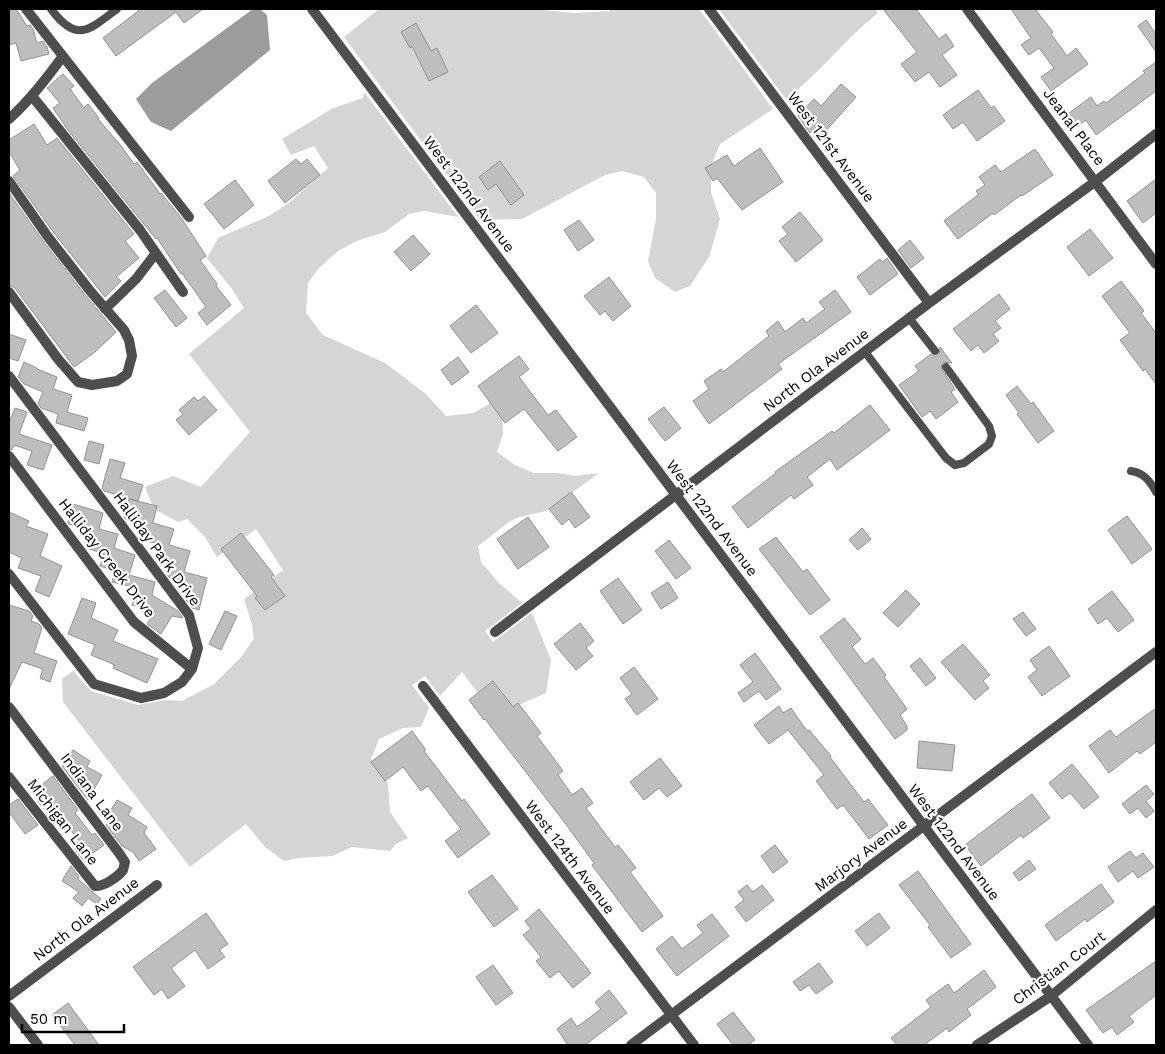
<svg xmlns="http://www.w3.org/2000/svg" width="1165" height="1054" font-family="'Work Sans',sans-serif">
	<style>
		.green { fill: #d5d5d5 }
		.water { fill: #9c9c9c }
		.building { fill: #bebebe; stroke: #929292 }
		.lines { fill: none; stroke-linecap: round; stroke-linejoin: round }
		.service { stroke: #4e4e4e; stroke-width: 8 }
		.minor { stroke: #4e4e4e; stroke-width: 10 }
		.labels { text-anchor: middle; stroke-width: 4.5; stroke-linejoin: round; paint-order: stroke }
		.street-label { font-size: 15px; fill: #000; stroke: #fff }
	</style>
	<rect width="100%" height="100%" fill="#fff"/>
	<path class="green" d="M379,9H531L576,13L609,11L612,9H699L773,109L720,144L711,166V192L720,219L709,257L690,286L675,292L655,278L648,261L656,219V193L644,177L622,171L605,175L522,219L480,220L344,37Z
		M719,9H875L878,13C845,39 820,73 786,99Z
		M364,92L458,217L424,211L409,214L385,232L359,240L338,251L318,269L308,283L306,313L323,335L385,363L426,394L446,416L473,413L491,403L502,406L503,434L497,452L515,465L534,473H557L576,476L599,473L547,511L519,517L509,522L478,546L481,562L499,583L522,603L485,631L493,642L532,613L551,660L546,693L510,709L486,704L462,672L440,696L425,676L412,685L429,708L421,727L403,728L379,739L371,759L388,784L390,812L408,838L396,844L390,851L352,847L332,856L299,858L284,861L265,847L246,824L190,867L63,702L62,679L73,671L91,691L138,705L166,700L182,701L214,684L242,656L254,638L252,625L244,599L283,570L256,529L217,557L205,537L187,519L178,522L154,509L145,487L173,476L201,487L250,432L189,354L244,308L232,289L207,258L218,238L269,216L290,202L328,168L314,146L291,155L282,139L333,108L363,98Z"/>
	<path class="water" d="M253,9H260L267,15L270,50L171,131L151,122L136,99L152,83Z"/>
	<path class="building" d="M9,9H16L27,26L30,25L33,29L37,43L43,41L47,47L49,54L21,61L16,43L9,45Z
		M141,9H203L184,23L176,12L116,56L103,38Z
		M883,9H916L939,39L946,34L954,46L942,55L957,75L940,87L929,72L915,82L901,64L917,52Z
		M1011,9H1035L1053,32L1051,34L1067,56L1076,48L1088,64L1051,91L1041,77L1054,68L1039,48L1029,55L1021,45L1031,38Z
		M1146,20L1156,34V52L1138,26Z
		M416,23L431,51L437,48L448,72L429,81L412,46L410,48L401,32Z
		M1156,62V91L1096,135L1086,120L1074,129L1065,116L1091,97L1097,106L1104,101L1106,103L1145,73L1143,71Z
		M63,74L74,86L70,89L84,108L88,104L99,118L98,119L122,147L134,164L137,162L160,194L161,193L182,219L206,256L200,260L217,284L216,286L231,305L207,325L198,313L206,307L182,273L181,274L157,238L156,239L68,130L53,108L60,103L47,88Z
		M841,84L856,97L823,134L816,127L810,133L798,116L814,99L821,106Z
		M978,90L991,108L994,106L1005,121L977,141L963,122L953,129L943,115Z
		M34,124L47,145L57,138L134,234L125,241L139,258L116,277L121,281L105,297L54,233L13,176L20,170L9,152V140Z
		M760,148L783,182L742,210L717,178L713,181L705,168L727,155L734,166Z
		M1035,149L1053,175L1022,196L1021,195L994,215L993,213L958,239L944,221L979,194L976,191L985,185L979,177L995,165L1001,172Z
		M296,159L301,164L307,159L320,175L285,203L268,181Z
		M500,161L524,195L511,205L496,184L488,190L479,177Z
		M1156,179V213L1143,223L1127,201Z
		M235,180L254,205L224,229L204,204Z
		M9,193L43,241L86,296L116,332L95,352L74,367L15,288L9,285Z
		M800,212L823,240L796,262L779,241L788,234L782,227Z
		M579,220L594,240L578,251L564,230Z
		M1090,229L1113,258L1089,276L1067,247Z
		M413,235L430,254L411,271L394,252Z
		M910,240L924,258L911,268L898,250Z
		M887,258L898,274L870,295L857,277L880,259L882,262Z
		M609,277L631,306L613,321L605,311L600,315L584,296Z
		M1121,281L1144,311L1141,313L1156,333V384L1145,369L1143,371L1120,340L1130,333L1102,296Z
		M165,290L187,318L176,327L154,298Z
		M835,290L851,312L778,364L782,369L709,424L693,401L709,389L704,381L721,369L723,372L769,336L766,331L778,321L785,332L803,318L806,323L825,309L819,302Z
		M999,294L1010,309L995,321L1001,328L993,334L999,341L984,353L978,345L971,351L953,329Z
		M476,305L498,333L471,353L450,326Z
		M9,334L26,340L18,361L9,358Z
		M940,347L952,363L943,362L941,368L955,389L951,392L958,402L936,419L930,411L922,417L899,385L919,371L915,366L931,354L935,357L939,355Z
		M519,356L529,369L519,377L548,415L556,410L577,437L558,451L524,409L505,423L478,386Z
		M458,357L469,372L452,385L441,370Z
		M24,362L37,368V369L57,377L53,389L72,395L67,412L88,418L84,431L56,423L58,414L41,408L38,403L43,392L24,384L18,377Z
		M1017,386L1031,404L1033,402L1054,431L1038,443L1017,414L1019,413L1006,395Z
		M204,396L217,410L189,435L176,420L183,414L179,410L194,397L198,401Z
		M870,405L890,430L837,470L830,459L807,477L813,485L794,499L791,495L748,528L732,507L776,473L775,472L832,431L834,433Z
		M664,407L681,428L665,441L648,419Z
		M15,408L27,412L19,434L52,445L43,470L27,465L32,451L14,445L12,450L9,449V423Z
		M89,441L104,445L99,464L84,460Z
		M110,459L125,463L120,478L143,485L138,501L104,491L102,488Z
		M571,492L590,517L575,528L569,519L562,525L549,509Z
		M129,499L157,506L153,523L174,529L169,545L190,551L184,572L207,578L199,610L192,608L184,597L187,586L173,582L166,573L170,560L157,556L160,544L141,540L143,525L126,519L124,517Z
		M73,504L103,513L99,529L118,534L114,548L135,555L129,575L155,582L152,595L178,611L183,618L172,616L161,634L147,624L155,611L132,605L137,588L112,582L115,571L100,566L104,554L87,548L85,545L89,531L69,524L68,523Z
		M9,512L29,521L26,526L48,534L40,556L62,566L49,597L35,591L41,576L18,568L22,558L9,552Z
		M1127,516L1152,549L1132,564L1108,530Z
		M528,517L549,547L518,569L497,539Z
		M862,528L871,539L858,550L849,540Z
		M241,533L274,575L271,577L285,596L265,610L255,598L257,596L221,549Z
		M776,537L803,572L807,569L830,600L810,615L759,549Z
		M669,540L691,568L676,579L655,551Z
		M618,578L642,610L623,624L600,591Z
		M668,582L678,598L661,609L651,593Z
		M906,590L920,604L898,627L883,613Z
		M1112,591L1134,620L1118,632L1107,618L1098,624L1088,609Z
		M82,598L96,603L91,618L118,630L113,641L158,659L147,683L113,668L115,665L91,655L95,645L68,634Z
		M9,605L29,611L33,616L31,621L39,624L42,628L34,653L57,661L50,682L40,678L43,669L22,662L9,689Z
		M225,611L237,616L221,650L209,644Z
		M1023,612L1036,629L1026,636L1013,619Z
		M844,618L861,639L852,647L865,664L873,658L886,675L884,677L907,709L900,715L907,726V730L895,739L820,637Z
		M580,623L594,641L586,648L593,656L576,670L554,644Z
		M963,644L990,675L983,681L989,688L975,700L941,662Z
		M1049,646L1070,676L1042,696L1028,677L1037,670L1030,660Z
		M755,653L781,689L766,700L759,691L744,702L738,693L753,682L740,665Z
		M920,658L936,678L926,686L910,666Z
		M634,667L658,699L637,715L625,699L632,694L620,678Z
		M493,681L513,707L518,703L541,733L537,736L563,771L558,775L572,795L582,788L593,803L586,808L615,847L618,845L636,868L630,872L663,916L642,932L592,865L594,863L565,823L485,719L484,720L469,700Z
		M779,706L783,713L791,708L807,731L809,730L831,756L830,757L864,802L868,799L888,825L869,839L843,805L837,809L816,781L824,775L788,730L769,744L754,725Z
		M1156,708V742L1140,754L1137,751L1109,773L1089,746L1110,730L1116,737Z
		M412,731L426,750L424,751L462,801L464,799L490,834L458,858L445,841L461,829L428,786L421,791L403,767L385,781L371,762Z
		M919,741L955,745L952,771L917,768Z
		M73,750L90,761L87,767L102,775L88,800L62,766Z
		M660,758L682,786L667,797L659,788L644,800L630,782Z
		M1072,764L1099,797L1084,809L1070,793L1062,799L1049,783Z
		M53,776L78,810L75,813L92,835L95,833L104,845L83,860L74,848L81,843L63,821L58,825L37,801L45,795L39,787Z
		M1146,785L1154,794L1146,801L1154,811L1146,818L1138,808L1130,814L1122,804Z
		M1032,794L1050,818L1023,838L1021,835L981,866L965,845Z
		M18,799L38,825L25,834L9,812V805Z
		M117,800L132,808L128,815L147,827L144,833L156,849L139,861L133,852L122,846L106,825L114,818L108,815Z
		M775,845L788,862L773,873L761,856Z
		M1130,851L1136,858L1143,853L1154,867L1138,878L1133,871L1118,882L1108,867Z
		M1029,860L1036,869L1019,881L1013,873Z
		M71,866L79,877L78,879L101,899L97,904L88,898L82,906L73,898L79,892L62,881Z
		M918,871L971,944L951,958L928,927L930,925L899,885Z
		M492,875L518,909L494,927L468,892Z
		M1101,884L1114,902L1087,922L1085,919L1056,941L1045,925Z
		M747,885L753,892L762,885L774,900L746,922L735,907L744,900L738,892Z
		M539,909L591,973L573,988L559,971L550,978L536,961L541,957L523,935L531,929L525,921Z
		M206,913L228,944L219,950L225,957L208,969L195,950L171,968L185,986L168,999L162,989L154,995L133,967Z
		M879,913L890,928L867,946L855,931Z
		M712,914L729,936L677,976L656,949L672,936L682,949L703,933L697,925Z
		M1156,961V995L1129,1016L1134,1022L1117,1035L1112,1027L1103,1033L1086,1010Z
		M819,963L833,982L816,994L809,985L800,991L793,982Z
		M493,965L513,993L496,1005L476,977Z
		M984,970L996,987L967,1009L971,1015L949,1032L947,1028L924,1045H897L891,1038L931,1007L926,1000L948,984L954,993Z
		M609,990L627,1013L585,1045H568L557,1029L571,1018L577,1027L601,1009L595,1002Z
		M68,1003L99,1045H75L52,1015Z
		M733,1012L755,1040L748,1045H733L717,1024Z"/>
	<g class="lines">
		<path class="service" d="M51,9C77,44 89,30 117,9
			M909,318L935,351
			M865,352L946,458L955,465L964,463L989,444L992,436L989,426L946,367
			M1131,471C1144,473 1150,481 1156,492"/>
		<path class="minor" d="M26,9L189,217
			M312,9L1088,1045
			M709,9L929,303
			M967,9L1156,264
			M32,96L140,230L183,292
			M9,119C30,100 46,79 63,56
			M9,181L48,237L91,292L124,330L129,340L132,356L127,374L117,381L92,385L78,382L58,359L9,292
			M105,309L136,279L156,253
			M9,376L189,615L198,648L192,669L182,682L164,693L141,698L94,684L9,574
			M9,456L134,622L192,669
			M495,632L929,303L1096,181L1156,134
			M423,686L694,1045
			M9,707L119,853L125,862C125,862 123,870 123,870C118,877 103,887 95,886L9,777
			M9,996L157,885
			M9,1007L38,1045
			M631,1045L1156,652
			M977,1045L1051,996L1156,910"/>
	</g>
	<g class="labels">
		<g class="street-label">
			<text transform="translate(1074 127) rotate(53)" y="5">Jeanal Place</text>
			<text transform="translate(831 147) rotate(53)" y="5">West 121st Avenue</text>
			<text transform="translate(469 194) rotate(53)" y="5">West 122nd Avenue</text>
			<text transform="translate(816 370) rotate(-37)" y="5">North Ola Avenue</text>
			<text transform="translate(712 518) rotate(53)" y="5">West 122nd Avenue</text>
			<text transform="translate(157 549) rotate(54)" y="5">Halliday Park Drive</text>
			<text transform="translate(107 558) rotate(52)" y="5">Halliday Creek Drive</text>
			<text transform="translate(92 792) rotate(53)" y="5">Indiana Lane</text>
			<text transform="translate(63 822) rotate(52)" y="5">Michigan Lane</text>
			<text transform="translate(954 842) rotate(53)" y="5">West 122nd Avenue</text>
			<text transform="translate(861 855) rotate(-37)" y="5">Marjory Avenue</text>
			<text transform="translate(570 857) rotate(53)" y="5">West 124th Avenue</text>
			<text transform="translate(86 919) rotate(-37)" y="5">North Ola Avenue</text>
			<text transform="translate(1059 968) rotate(-37)" y="5">Christian Court</text>
		</g>
	</g>
	<rect width="1165" height="1054" fill="none" stroke="#000000" stroke-width="20"/>
	<path d="M22 1024v8h102v-8" fill="none" stroke="#000000" stroke-width="2.5"/>
	<text x="30" y="1024" font-size="15" fill="#000000" stroke="#ffffff" stroke-width="4" paint-order="stroke">50 m</text>
</svg>
